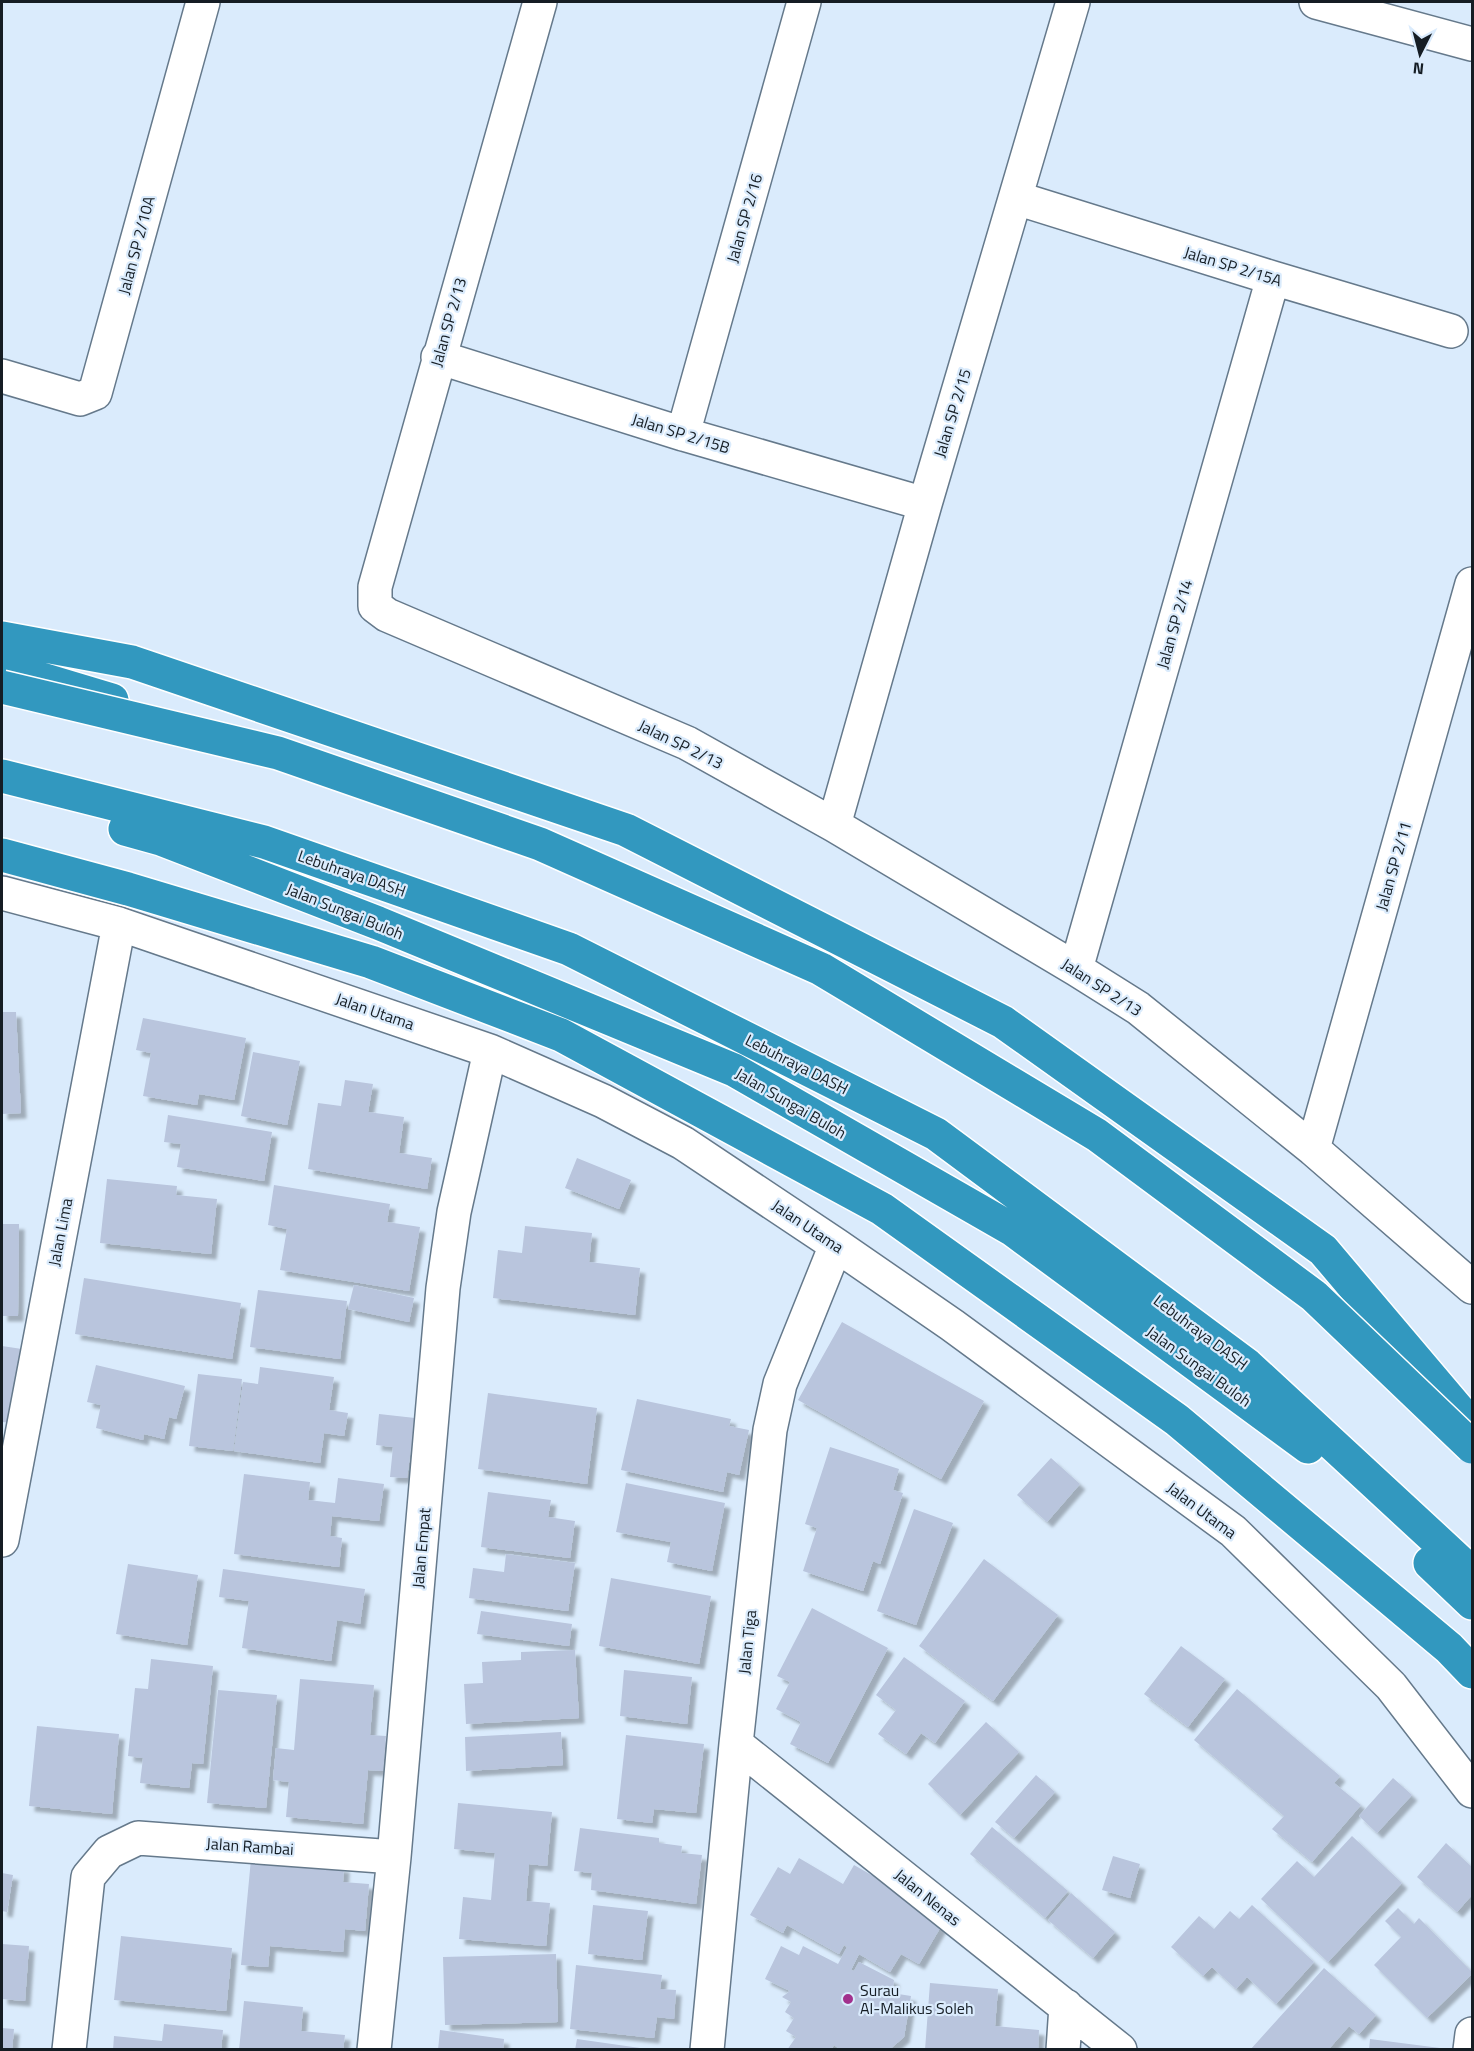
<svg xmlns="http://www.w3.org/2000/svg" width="1474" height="2051" font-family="'Titillium Web',sans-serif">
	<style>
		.building { fill: #b9c5dd; filter: url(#shadow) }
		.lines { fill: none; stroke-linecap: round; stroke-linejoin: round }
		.minor-casing { stroke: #65798b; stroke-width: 36 }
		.highway-casing { stroke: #fff; stroke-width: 36 }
		.minor { stroke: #fff; stroke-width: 33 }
		.highway { stroke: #3298bf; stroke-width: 33 }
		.highway-bridge-casing { stroke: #fff; stroke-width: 36; stroke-linecap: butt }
		.highway-bridge { stroke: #3298bf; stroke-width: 33 }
		.poi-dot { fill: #a2318d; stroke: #daebfc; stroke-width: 2 }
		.labels { text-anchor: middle; stroke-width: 4.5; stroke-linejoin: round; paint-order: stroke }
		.street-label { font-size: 16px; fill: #151d24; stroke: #daebfc }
		.poi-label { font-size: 16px; fill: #151d24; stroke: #daebfc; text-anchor: start }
	</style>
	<defs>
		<filter id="shadow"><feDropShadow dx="5.5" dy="5.5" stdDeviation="1.5" flood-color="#0004"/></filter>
	</defs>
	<rect width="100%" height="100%" fill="#daebfc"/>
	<path class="building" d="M2,1012H16L21,1113L2,1114Z
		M143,1018L246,1038L234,1100L199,1094L197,1105L143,1096L151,1053L136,1050Z
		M253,1052L300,1061L287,1125L241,1116Z
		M345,1080L373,1084L368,1112L404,1117L399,1153L432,1158L427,1189L308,1169L318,1103L341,1106Z
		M168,1115L272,1132L264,1181L177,1167L181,1144L164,1142Z
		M577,1158L631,1180L619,1209L565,1188Z
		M107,1179L177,1186L176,1195L217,1199L211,1254L100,1243Z
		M274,1185L390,1204L387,1222L420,1227L409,1291L280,1270L287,1229L268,1225Z
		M2,1224H19L18,1316H2Z
		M525,1226L592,1233L589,1262L640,1268L635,1315L493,1298L498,1250L522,1253Z
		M84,1278L241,1303L232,1359L75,1334Z
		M354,1285L414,1298L409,1322L348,1309Z
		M258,1290L347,1301L340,1359L250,1347Z
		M842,1322L984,1401L941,1479L798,1400Z
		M2,1346L22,1349L12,1423L2,1422Z
		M96,1365L185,1386L176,1419L169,1417L164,1439L144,1434L143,1440L96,1428L101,1405L87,1402Z
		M260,1367L334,1377L329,1410L348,1413L344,1436L324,1433L320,1463L234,1451L243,1382L258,1384Z
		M198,1374L242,1379L233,1451L189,1446Z
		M488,1393L597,1408L587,1484L478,1469Z
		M637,1399L731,1419L729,1426L749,1430L739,1475L727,1472L723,1492L621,1470Z
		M379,1414L415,1418L407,1478L390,1477L393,1447L376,1445Z
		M830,1447L899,1469L893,1490L903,1493L880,1564L873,1561L863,1591L803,1571L817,1528L805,1524Z
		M1051,1458L1080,1484L1047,1522L1017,1495Z
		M244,1474L310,1482L308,1500L335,1503L338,1478L384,1484L379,1521L332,1516L330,1536L342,1538L339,1567L234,1554Z
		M626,1483L725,1503L712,1571L667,1562L671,1542L616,1532Z
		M488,1492L551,1500L548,1517L575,1521L570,1558L481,1547Z
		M914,1509L953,1523L916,1625L877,1611Z
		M506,1554L575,1563L568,1611L469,1598L473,1568L504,1572Z
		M984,1559L1058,1615L993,1701L919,1646Z
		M128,1564L198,1575L187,1645L116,1634Z
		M223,1569L365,1589L360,1624L337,1620L331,1661L242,1648L249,1601L219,1597Z
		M611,1578L711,1596L699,1664L599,1646Z
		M812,1608L888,1648L828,1763L790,1744L801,1722L776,1709L790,1682L777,1676Z
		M481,1611L572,1624L569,1646L477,1634Z
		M1181,1646L1225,1679L1188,1727L1144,1694Z
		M575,1650L579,1718L466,1724L464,1684L483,1683L482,1662L521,1660V1652Z
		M904,1657L965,1701L935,1743L921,1733L906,1754L878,1734L896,1710L876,1695Z
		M151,1659L213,1666L203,1764L192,1763L189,1788L140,1783L143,1758L128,1756L135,1688L148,1689Z
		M624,1670L692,1677L687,1724L620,1716Z
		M300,1679L374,1685L370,1735L386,1736L383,1771L368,1770L363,1824L286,1817L289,1782L273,1780L276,1748L294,1750Z
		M1237,1689L1340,1776L1334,1783L1361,1805L1312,1862L1272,1829L1284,1816L1194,1740Z
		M218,1690L277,1695L266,1808L207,1803Z
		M986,1722L1019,1752L960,1815L928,1784Z
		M37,1726L119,1734L112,1814L29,1806Z
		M561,1732L563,1765L466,1771L465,1737Z
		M626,1735L704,1744L696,1813L654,1809L652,1823L617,1819Z
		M1036,1775L1055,1792L1014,1838L995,1822Z
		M1393,1778L1412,1795L1377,1833L1359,1816Z
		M458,1803L552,1812L547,1866L529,1864L526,1901L550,1903L546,1946L459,1939L463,1897L491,1900L495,1853L454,1849Z
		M992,1827L1068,1891L1045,1918L970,1854Z
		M580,1828L659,1838V1843L682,1846L681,1853L702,1855L696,1904L591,1890L592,1873L574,1871Z
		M1352,1836L1402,1883L1328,1962L1261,1899L1297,1861L1314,1877Z
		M1446,1843L1472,1867V1895L1457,1912L1417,1877Z
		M1113,1856L1140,1864L1130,1898L1102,1890Z
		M799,1858L843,1884L854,1865L946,1918L919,1964L901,1954L890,1972L859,1954L851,1970L854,1971L859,1962L894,1980L892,1993L911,1996L904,2037L889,2050H841L834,2045L831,2050H817L812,2047L810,2050H787L796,2037L786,2031L794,2018L785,2012L791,2002L782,1997L790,1991L765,1979L781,1946L799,1955L803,1946L838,1964L847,1947L844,1945L839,1954L787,1925L783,1933L750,1915L778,1867L790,1874Z
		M251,1859L344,1867L343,1882L369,1884L365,1931L345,1929L343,1952L270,1946L268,1967L241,1965Z
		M2,1873L13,1875L7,1912L2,1911Z
		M1071,1893L1115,1932L1093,1958L1048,1920Z
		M593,1905L648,1911L642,1960L588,1954Z
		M1252,1905L1314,1962L1276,2004L1247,1977L1236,1989L1212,1967L1203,1976L1171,1947L1199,1916L1214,1929L1230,1911L1239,1919Z
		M1398,1908L1414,1924L1419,1918L1472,1972V1974L1427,2018L1374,1965L1401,1937L1385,1921Z
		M121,1936L232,1948L226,2011L114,2000Z
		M2,1944L29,1946L25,2001L2,1999Z
		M556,1954L558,2022L445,2025L443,1957Z
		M576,1965L662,1975L660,1989L676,1990L674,2019L657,2017L654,2038L570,2029Z
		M1324,1968L1376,2015L1359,2034L1349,2026L1328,2050H1250Z
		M930,1983L998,1989L995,2026L1039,2030L1038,2050H925Z
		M244,2001L303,2007L301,2031L345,2035L343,2050H239Z
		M164,2024L223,2030L221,2050H113L114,2036L162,2041Z
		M2,2028L14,2029L12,2050H2Z
		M440,2030L504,2039L503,2050H438Z
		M577,2039L640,2048V2050H575Z
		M1370,2039L1440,2048V2050H1369Z"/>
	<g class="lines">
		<g class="minor-casing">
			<path id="minor" d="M540,2L375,587V606L387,615L687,743L834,825L1076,969L1138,1008L1313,1149L1472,1287
				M1316,2L1472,44
				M1016,198L1273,278L1451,331
				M438,357L683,434L925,504
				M2,376L80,399L95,393L203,2
				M683,434L804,2
				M834,825L925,504L1073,2
				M2,893L119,924L490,1051L603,1101L683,1143L836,1245L952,1325L1233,1531L1391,1686L1472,1791
				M1076,969L1273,278
				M1313,1149L1472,584
				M2,1540L119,924
				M736,1744L1120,2050
				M69,2050L88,1877L109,1852L138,1838L394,1857
				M374,2050L394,1857L443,1288L454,1212L490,1051
				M707,2050L736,1744L770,1430L780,1384L836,1245
				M1063,2050L1066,2006
				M1470,2050L1472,2034"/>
		</g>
		<g class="highway-casing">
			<path id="highway" d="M2,638L132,662L626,830L1003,1022L1323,1250L1472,1426
				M2,667L112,700
				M2,776L264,842L569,949L936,1134L1247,1365L1472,1573
				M125,829L161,839L378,923L734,1070L1013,1230L1308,1447
				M2,855L128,889L371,962L561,1035L882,1209L1177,1420L1449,1648L1472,1672
				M1430,1563L1472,1603"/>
		</g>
		<use href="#minor" class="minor"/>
		<use href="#highway" class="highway"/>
		<g class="highway-bridge-casing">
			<path id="highway-bridge" d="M2,687L278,753L540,844L821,969L1097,1135L1314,1296L1472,1447"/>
		</g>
		<use href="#highway-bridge" class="highway-bridge"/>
	</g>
	<circle class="poi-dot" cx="848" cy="1999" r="6"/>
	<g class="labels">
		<g class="street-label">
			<text transform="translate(744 218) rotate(-74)" y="6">Jalan SP 2/16</text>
			<text transform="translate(136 245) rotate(-75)" y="6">Jalan SP 2/10A</text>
			<text transform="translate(1233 266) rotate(17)" y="6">Jalan SP 2/15A</text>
			<text transform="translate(448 322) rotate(-74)" y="6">Jalan SP 2/13</text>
			<text transform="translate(952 413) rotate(-73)" y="6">Jalan SP 2/15</text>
			<text transform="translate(681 433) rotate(17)" y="6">Jalan SP 2/15B</text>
			<text transform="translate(1174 624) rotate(-74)" y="6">Jalan SP 2/14</text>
			<text transform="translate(681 744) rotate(26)" y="6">Jalan SP 2/13</text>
			<text transform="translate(1393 866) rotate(-74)" y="6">Jalan SP 2/11</text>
			<text transform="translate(352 873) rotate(19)" y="6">Lebuhraya DASH</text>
			<text transform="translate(345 911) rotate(22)" y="6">Jalan Sungai Buloh</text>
			<text transform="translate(1102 987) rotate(33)" y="6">Jalan SP 2/13</text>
			<text transform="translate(375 1011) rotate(19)" y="6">Jalan Utama</text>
			<text transform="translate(797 1064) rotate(27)" y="6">Lebuhraya DASH</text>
			<text transform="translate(791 1103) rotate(30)" y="6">Jalan Sungai Buloh</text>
			<text transform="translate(808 1226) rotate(34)" y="6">Jalan Utama</text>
			<text transform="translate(60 1232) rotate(-79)" y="6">Jalan Lima</text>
			<text transform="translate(1201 1332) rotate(37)" y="6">Lebuhraya DASH</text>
			<text transform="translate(1199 1366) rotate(36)" y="6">Jalan Sungai Buloh</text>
			<text transform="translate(1202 1510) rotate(37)" y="6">Jalan Utama</text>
			<text transform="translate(421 1548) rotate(-85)" y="6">Jalan Empat</text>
			<text transform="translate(747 1642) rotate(-84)" y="6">Jalan Tiga</text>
			<text transform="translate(250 1846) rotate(4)" y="6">Jalan Rambai</text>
			<text transform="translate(928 1897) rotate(39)" y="6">Jalan Nenas</text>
		</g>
		<g class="poi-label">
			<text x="860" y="1996">Surau<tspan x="860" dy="18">Al-Malikus Soleh</tspan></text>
		</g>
	</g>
	<rect width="1474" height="2051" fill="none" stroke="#151d24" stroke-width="6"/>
	<g transform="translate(1420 54) rotate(186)" stroke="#daebfc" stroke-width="4.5" paint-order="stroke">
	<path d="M0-4.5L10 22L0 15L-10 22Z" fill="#151d24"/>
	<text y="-9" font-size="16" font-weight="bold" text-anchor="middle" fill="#151d24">N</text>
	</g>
</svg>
